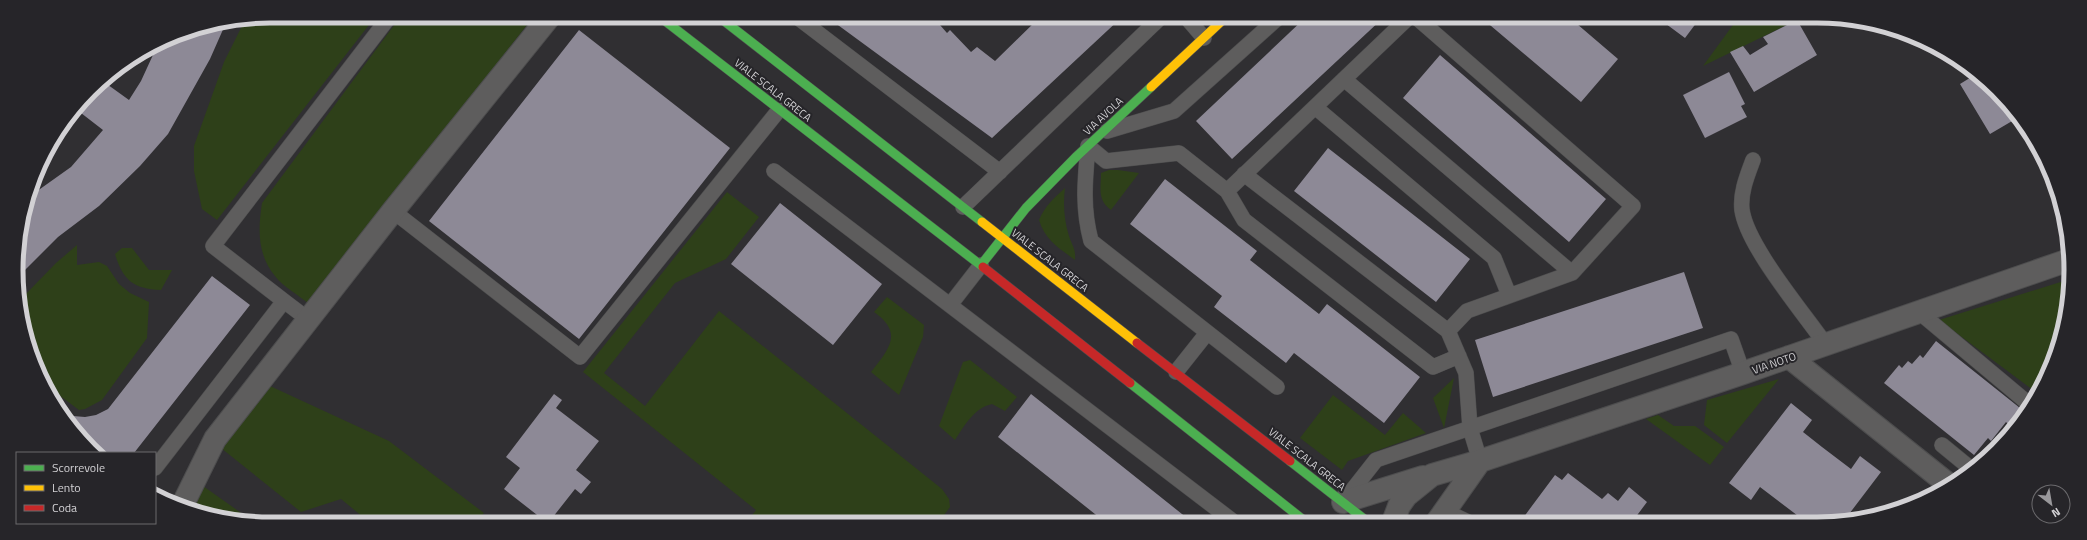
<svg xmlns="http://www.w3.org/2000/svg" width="2087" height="540" font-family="'Titillium Web',sans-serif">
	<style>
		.green { fill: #2e4019 }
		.building { fill: #8d8996 }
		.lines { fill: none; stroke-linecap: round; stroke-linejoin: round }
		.lane-casing { stroke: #4d4d4e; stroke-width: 16 }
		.street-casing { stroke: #4d4d4e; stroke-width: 24 }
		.fast-casing { stroke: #4d4d4e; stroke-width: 10 }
		.slow-casing { stroke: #4d4d4e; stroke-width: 10 }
		.jam-casing { stroke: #4d4d4e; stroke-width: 10 }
		.lane { stroke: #5e5d5d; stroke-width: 15 }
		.street { stroke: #5e5d5d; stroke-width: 22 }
		.fast { stroke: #4caf50; stroke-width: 9 }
		.slow { stroke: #ffc107; stroke-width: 9 }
		.jam { stroke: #c62828; stroke-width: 9 }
		.labels { text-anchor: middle; stroke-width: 4; stroke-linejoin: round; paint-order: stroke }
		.street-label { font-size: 11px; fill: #d2d1d4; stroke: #262529 }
		.rim { fill: none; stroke: #d2d1d4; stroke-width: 5 }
	</style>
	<rect width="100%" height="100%" fill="#302f32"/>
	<path class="green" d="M270,16H376L217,220L202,209L194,171V146L224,62L242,26L245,21Z
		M401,16H534L309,304C299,295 283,287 275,276C257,254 258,229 262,203Z
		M1738,18H1795L1797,20L1703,66Z
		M1109,170H1118L1139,173L1111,210C1097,200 1101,188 1101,173Z
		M1065,188C1063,203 1064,221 1069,236C1072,246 1076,248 1075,260C1059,248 1045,240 1039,220C1045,206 1054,198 1065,188Z
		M727,192L759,217L726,259L675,283L604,373L645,406L719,311L942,489L949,499L950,507L939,522H747L756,510L583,372Z
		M77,245V265L99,262L107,266L119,284L130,293L149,302L147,338L102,400L85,409L79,410L51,389L25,336L21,299L56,263Z
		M122,248H132L149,270H172L161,290C133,289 123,280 115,254Z
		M2067,280L2069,303L2045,383L2037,393L1939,320Z
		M887,297L924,325L923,337L899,395L871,372C889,349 904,333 874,312Z
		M970,360L1017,397L1005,411L992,404C974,408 965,425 955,440L939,426L963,362Z
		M1454,378L1444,428L1433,398Z
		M1779,379L1727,443L1704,425L1707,400Z
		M270,386L389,441L484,513L477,522H369L341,499L301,512L221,448Z
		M1333,395L1385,435L1403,413L1426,433L1348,461L1342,470L1300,438Z
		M1658,415L1674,426H1695L1724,447L1710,465L1646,419Z
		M203,486L254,522H237L193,507Z"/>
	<path class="building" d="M827,17H933L947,33L950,30L971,52L977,47L995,61L1040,17H1122L992,138Z
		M1306,17L1383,18L1232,159L1196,121Z
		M1486,18H1570L1618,59L1581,102L1484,20Z
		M1658,18H1700L1685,38Z
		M1797,20L1817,55L1754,92L1730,52L1743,46L1750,55L1768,44L1763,37Z
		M225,25L210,59L168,134L140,166L99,206L58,237L19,276L17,253L33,194L71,167L103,130L81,113L104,82L129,100L141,81L158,44L173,35Z
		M579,30L730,148L579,339L429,221Z
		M1440,55L1606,199L1569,242L1403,98Z
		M1729,72L1745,104L1741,106L1747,117L1705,138L1683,95Z
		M1973,76L2019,116V117L1990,134L1960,84Z
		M1328,148L1470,259L1436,302L1294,191Z
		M1165,179L1257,251L1250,260L1319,314L1327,304L1420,377L1384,423L1294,353L1286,363L1214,307L1222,296L1130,224Z
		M780,203L882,284L833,345L731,264Z
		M1684,272L1703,328L1493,397L1475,340Z
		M212,276L250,305L134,453H101L69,425L58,404L73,416L85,417L96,415L108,409Z
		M1936,341L2020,408L2008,424L2006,422L1991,441L1988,438L1974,455L1884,383L1899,365L1902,368L1908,361L1912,364L1920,355L1923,358Z
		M554,394L562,400L556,408L599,441L576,470L591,482L581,494L575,489L549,522H546L504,489L520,468L506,457Z
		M1031,394L1118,463L1192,522H1105L998,437Z
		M1791,403L1812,420L1803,432L1822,447L1851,469L1860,456L1881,472L1843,522H1806L1760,487L1751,500L1729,483Z
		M1568,473L1602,499L1608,493L1618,501L1629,487L1647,502L1632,522H1520L1555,475L1562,480Z"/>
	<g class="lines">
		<g class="lane-casing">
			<path id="lane" d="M797,17L1000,172
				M1186,17L1204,38
				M1344,79L1572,273
				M1315,107L1494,258L1509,295
				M1107,131L1174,111L1279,17
				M1088,146L1106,161L1179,153L1227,191L1408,18
				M1088,146C1085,180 1082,207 1091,241L1277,387
				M1753,160C1747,176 1740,193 1742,210C1747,246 1803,312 1826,345
				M774,171L1234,522
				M1244,174L1448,331
				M1227,191L1244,220L1433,367L1459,356
				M963,207L1161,17
				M393,211L580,357L779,110
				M284,301L213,246L390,16
				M950,305L981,265
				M1919,312L2029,404
				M1176,372L1207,333
				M1942,445L1970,468
				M1480,461L1470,428L1731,339L1743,373
				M155,468L284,301L309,320
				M1343,502L1376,460L1470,428L1466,373L1448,331L1467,311L1572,273L1633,206L1417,18
				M1445,511L1468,522"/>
		</g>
		<g class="street-casing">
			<path id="street" d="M1789,357L1948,484
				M1343,502L1423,477
				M183,504L215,439L393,211L550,16
				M1393,522L1399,506L1406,496L1432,475L1480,461L1743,373L2066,261
				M1437,522L1480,461"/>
		</g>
		<g class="fast-casing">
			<path id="fast" d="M660,17L983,267
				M719,17L982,222
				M981,265L1026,208L1077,156L1151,87
				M1130,383L1306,522
				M1290,461L1368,522"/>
		</g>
		<g class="slow-casing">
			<path id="slow" d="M1151,87L1226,17
				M982,222L1137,343"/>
		</g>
		<g class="jam-casing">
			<path id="jam" d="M983,267L1130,383
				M1137,343L1290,461"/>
		</g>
		<use href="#lane" class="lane"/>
		<use href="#street" class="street"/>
		<use href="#fast" class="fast"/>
		<use href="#slow" class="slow"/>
		<use href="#jam" class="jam"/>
	</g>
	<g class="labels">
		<g class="street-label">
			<text transform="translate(773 90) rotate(38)" y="4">VIALE SCALA GRECA</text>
			<text transform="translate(1103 116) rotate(-43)" y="4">VIA AVOLA</text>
			<text transform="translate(1050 260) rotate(38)" y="4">VIALE SCALA GRECA</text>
			<text transform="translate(1774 363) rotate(-19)" y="4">VIA NOTO</text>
			<text transform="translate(1307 459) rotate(38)" y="4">VIALE SCALA GRECA</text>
		</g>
	</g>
	<path d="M0 0H2087V540H0ZM270 23H1817A247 247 0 0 1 2064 270V270A247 247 0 0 1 1817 517H270A247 247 0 0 1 23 270V270A247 247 0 0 1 270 23Z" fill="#262529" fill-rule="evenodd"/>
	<path class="rim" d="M270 23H1817A247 247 0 0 1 2064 270V270A247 247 0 0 1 1817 517H270A247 247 0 0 1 23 270V270A247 247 0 0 1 270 23Z"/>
	<rect x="16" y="452" width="140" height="72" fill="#262529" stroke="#6b6a6d"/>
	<rect x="24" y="465" width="20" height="6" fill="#4caf50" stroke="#6b6a6d"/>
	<text x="52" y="472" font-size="12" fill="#d2d1d4">Scorrevole</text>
	<rect x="24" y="485" width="20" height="6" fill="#ffc107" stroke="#6b6a6d"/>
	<text x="52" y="492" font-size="12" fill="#d2d1d4">Lento</text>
	<rect x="24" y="505" width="20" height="6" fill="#c62828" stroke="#6b6a6d"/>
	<text x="52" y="512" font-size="12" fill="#d2d1d4">Coda</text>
	<g transform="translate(2051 504) rotate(149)"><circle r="19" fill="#262529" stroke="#6b6a6d"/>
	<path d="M0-3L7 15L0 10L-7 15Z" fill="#99989b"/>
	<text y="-6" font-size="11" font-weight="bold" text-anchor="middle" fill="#d2d1d4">N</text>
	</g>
</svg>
